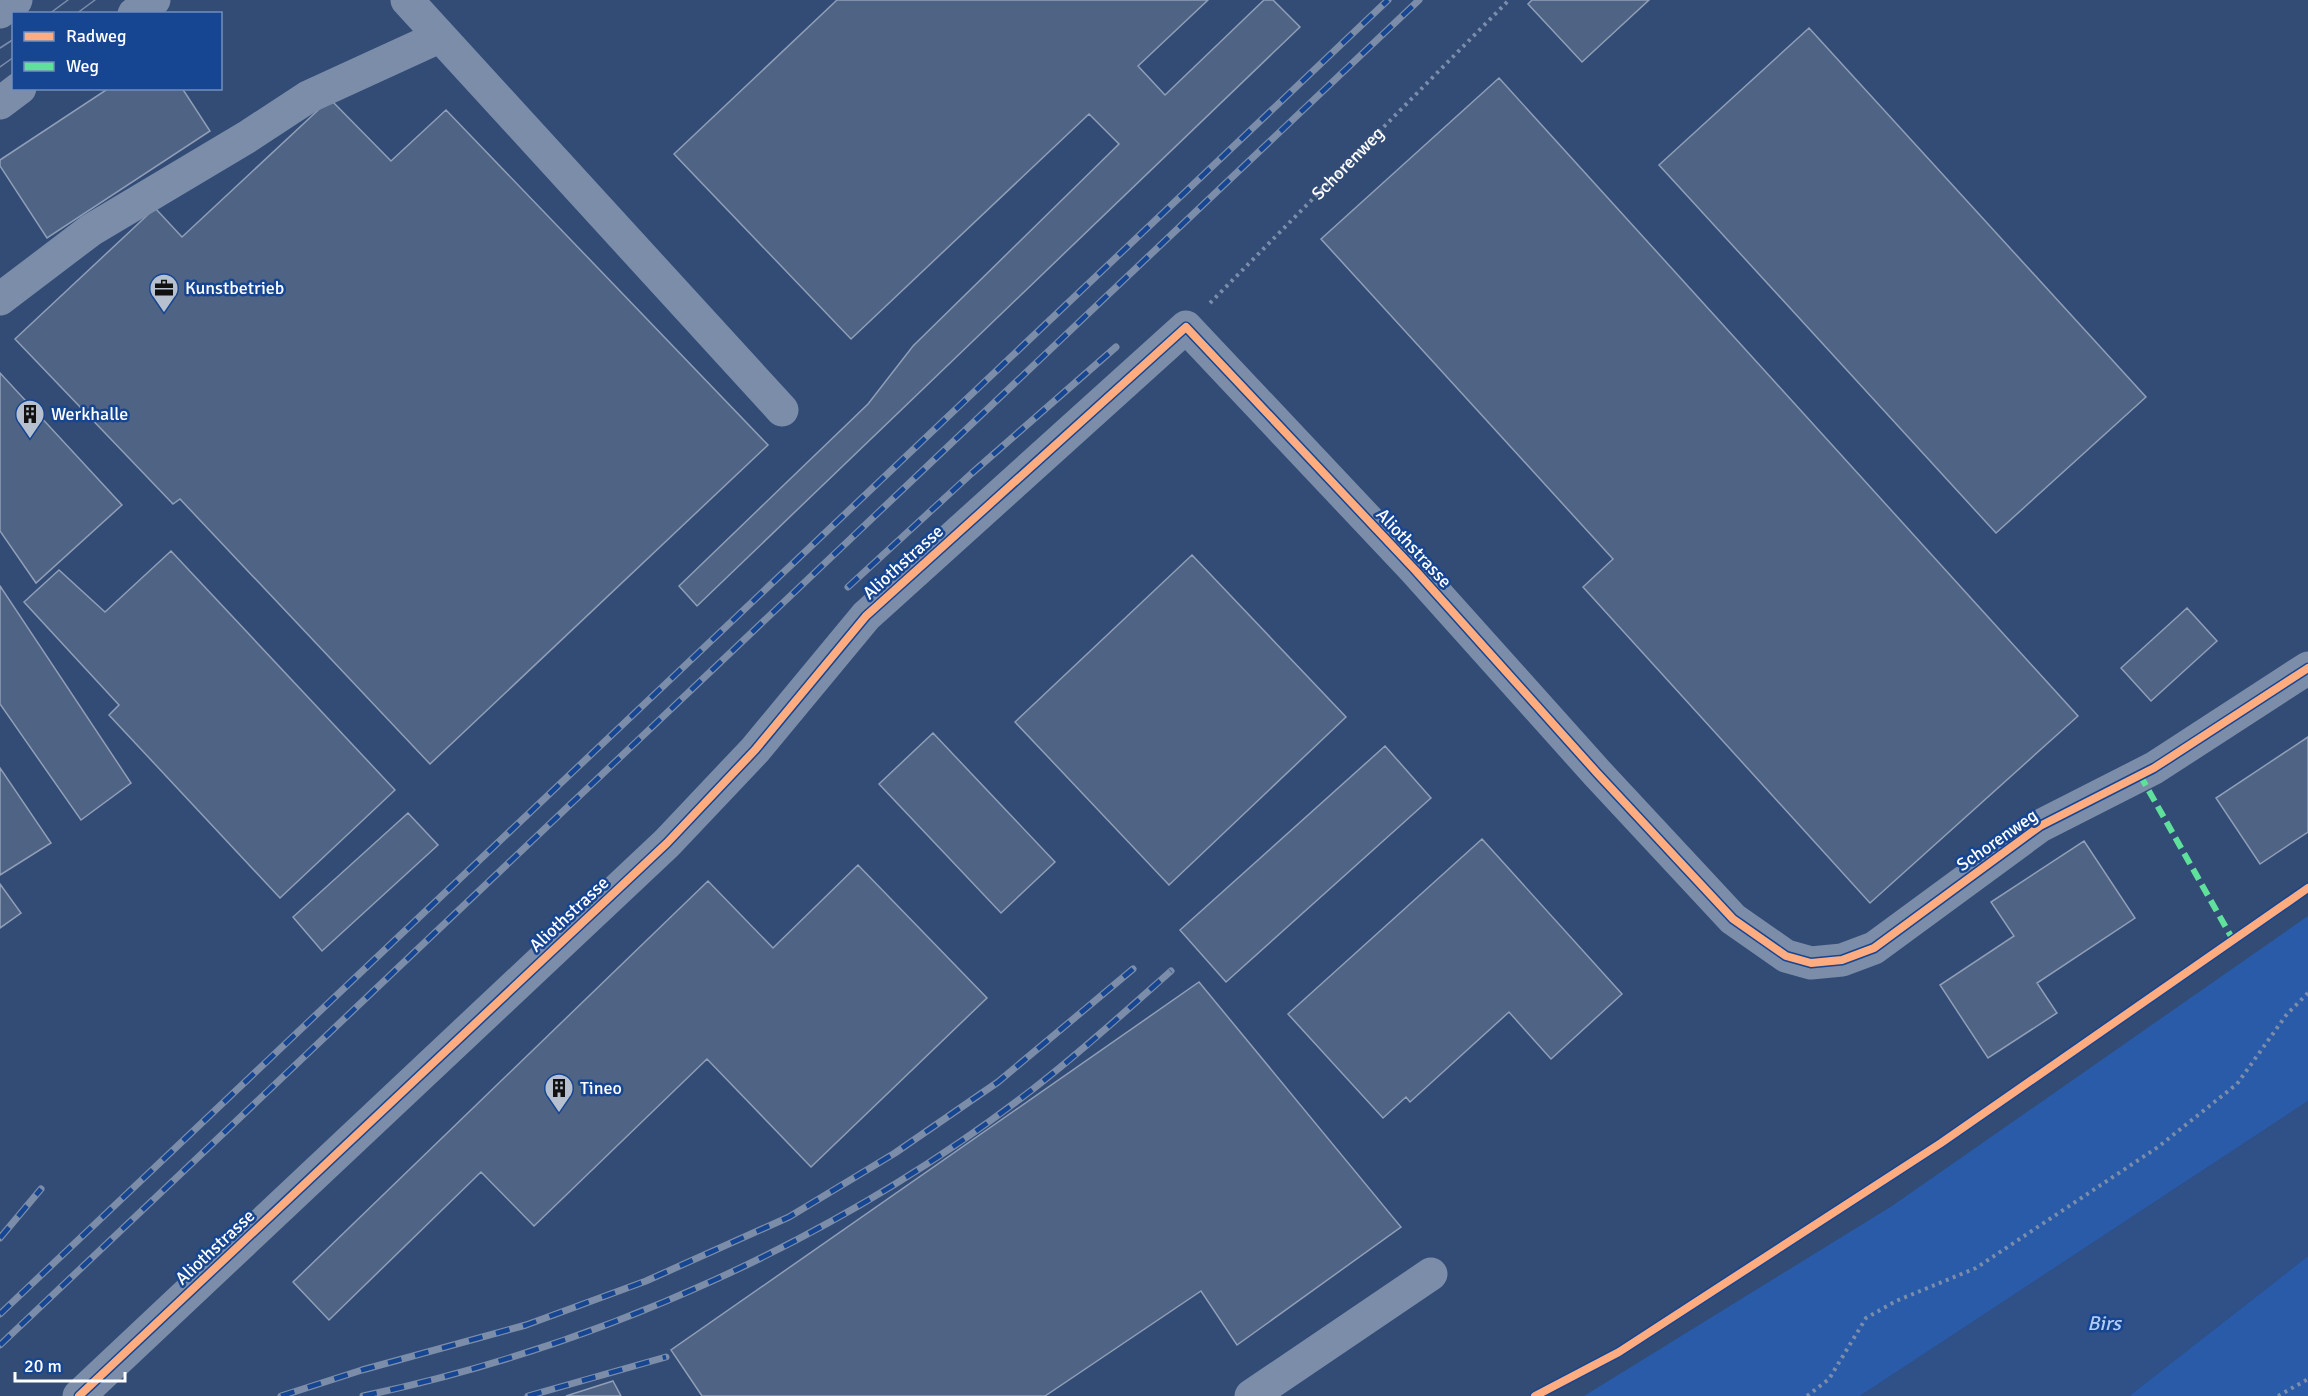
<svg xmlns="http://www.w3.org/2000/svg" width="2308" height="1396" font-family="Signika,sans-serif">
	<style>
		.green { fill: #295ba9 }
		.water { fill: #2f5188 }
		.building { fill: #4f6485; stroke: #909eb7; stroke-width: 1.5 }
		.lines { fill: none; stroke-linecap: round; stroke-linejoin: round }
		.path { stroke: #7b8da9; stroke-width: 4; stroke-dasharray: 3 4.5; stroke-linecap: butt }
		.minor { stroke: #7b8da9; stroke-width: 33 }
		.tram { stroke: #7c8da9; stroke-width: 1.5 }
		.rail-casing { stroke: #7c8da9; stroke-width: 7 }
		.rail { stroke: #164592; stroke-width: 4.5; stroke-dasharray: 14; stroke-linecap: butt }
		.quiet { stroke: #60e19b; stroke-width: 6; stroke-dasharray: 12 6; stroke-linecap: butt }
		.cycleway-casing { stroke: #164592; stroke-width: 11 }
		.cycleway { stroke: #ffac80; stroke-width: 8 }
		.labels { text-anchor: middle; stroke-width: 5; stroke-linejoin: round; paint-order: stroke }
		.street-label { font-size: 18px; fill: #fff; stroke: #164592 }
		.poi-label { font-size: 18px; fill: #fff; stroke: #164592; text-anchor: start }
		.water-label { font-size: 20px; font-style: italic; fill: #b1cdf7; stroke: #164592 }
	</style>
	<rect width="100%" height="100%" fill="#324c76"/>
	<path class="green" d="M2308,916V1101L1860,1396H1584L1892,1206Z
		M2308,1256V1396H2129Z"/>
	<path class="water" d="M2308,1101V1256L2129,1396H1860Z"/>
	<path class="building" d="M837,0H1208L1138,66L1165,95L1264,0H1273L1300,27L697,606L679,586L868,404L913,346L1119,144L1089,114L851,339L674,154Z
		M1532,0H1649L1582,62L1528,4Z
		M1809,28L2146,397L1996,533L1659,165Z
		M1499,78L2078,716L1870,903L1583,587L1613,559L1321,239Z
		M109,88H182L210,131L47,238L0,166V160Z
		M330,99L391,161L446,110L768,445L430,764L180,499L173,504L15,339L155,208L182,237Z
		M0,373L122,505L36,583L0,531Z
		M171,551L395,790L280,898L109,715L119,705L24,602L59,570L105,612Z
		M1192,555L1346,717L1169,885L1015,722Z
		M0,586L131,783L81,820L0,704Z
		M2187,608L2217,641L2151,701L2121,668Z
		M933,733L1055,862L1001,913L879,784Z
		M2308,737V832L2260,864L2216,798Z
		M1385,746L1431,798L1226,982L1180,930Z
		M0,768L51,843L0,875Z
		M408,813L438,845L322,951L293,917Z
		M1482,839L1622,994L1551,1059L1509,1012L1410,1102L1406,1097L1383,1118L1288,1014Z
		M2084,841L2135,918L2037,983L2057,1013L1988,1058L1940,985L2014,936L1991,902Z
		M858,865L987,998L811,1167L707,1059L534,1226L481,1172L329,1320L293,1282L708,881L773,948Z
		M0,884L21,913L0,928Z
		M1199,982L1401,1227L1237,1345L1201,1291L1045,1396H702L671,1350Z
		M613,1381L621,1396H566Z"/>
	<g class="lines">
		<g class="path">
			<path id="s1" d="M1210,303L1509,0"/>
			<path d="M1807,1396L1829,1379L1866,1318L1896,1301L1976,1268L2158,1147L2237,1084L2287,1014L2308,993"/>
			<path d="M2278,1396L2308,1379"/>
		</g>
		<path class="minor" d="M407,0L782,410
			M0,12L16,0
			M134,14L154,0
			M0,103L20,88
			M0,299L91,230L247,137L308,97L439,37
			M79,1396L667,843L755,750L866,616L1186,327L1415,570L1597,773L1733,919L1786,956L1811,963L1842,960L1874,948L2040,826L2154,768L2308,668
			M1251,1396L1431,1274"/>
		<path class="tram" d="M49,14L68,0
			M76,14L95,0
			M0,48L14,39
			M0,67L14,57"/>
		<g class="rail-casing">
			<path id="rail" d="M848,587L972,473L1116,347
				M0,1238L41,1189
				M0,1314L1388,0
				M0,1345L1419,0
				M281,1396L362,1370L526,1325L646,1281L789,1217L895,1153L998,1082L1133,969
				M363,1396C603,1345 839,1239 1033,1089C1081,1052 1126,1011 1171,971
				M528,1396L666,1357"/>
		</g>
		<use href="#rail" class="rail"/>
		<path class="quiet" d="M2140,775L2233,940"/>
		<g class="cycleway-casing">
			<path id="cycleway" d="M79,1396L667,843L755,750L866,616L1186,327L1415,570L1597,773L1733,919L1786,956L1811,963L1842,960L1874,948L2040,826L2154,768L2308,668
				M1535,1396L1619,1352L1941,1143L2308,888"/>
		</g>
		<use href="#cycleway" class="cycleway"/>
	</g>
	<defs>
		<g id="office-pin" transform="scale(1.5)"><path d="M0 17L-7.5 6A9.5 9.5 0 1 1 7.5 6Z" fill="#b7c0cf" stroke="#164592"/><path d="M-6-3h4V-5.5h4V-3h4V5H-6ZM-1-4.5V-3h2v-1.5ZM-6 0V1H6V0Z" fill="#111"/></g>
		<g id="building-pin" transform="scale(1.5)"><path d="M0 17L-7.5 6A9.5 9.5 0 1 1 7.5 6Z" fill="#b7c0cf" stroke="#164592"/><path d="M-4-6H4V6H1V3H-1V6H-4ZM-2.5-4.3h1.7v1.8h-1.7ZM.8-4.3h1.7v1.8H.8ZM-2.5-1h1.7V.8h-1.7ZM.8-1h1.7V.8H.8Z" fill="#111"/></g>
	</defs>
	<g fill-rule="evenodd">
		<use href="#office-pin" x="164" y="288"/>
		<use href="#building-pin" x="30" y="414"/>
		<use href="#building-pin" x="559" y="1088"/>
	</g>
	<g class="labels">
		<g class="street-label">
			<text dy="6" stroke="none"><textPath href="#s1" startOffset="196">Schorenweg</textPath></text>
			<text transform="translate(1414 548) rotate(47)" y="6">Aliothstrasse</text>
			<text transform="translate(903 562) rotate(-42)" y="6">Aliothstrasse</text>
			<text transform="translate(1997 840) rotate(-35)" y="6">Schorenweg</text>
			<text transform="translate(569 914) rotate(-43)" y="6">Aliothstrasse</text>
			<text transform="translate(215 1247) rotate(-43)" y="6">Aliothstrasse</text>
		</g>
		<g class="poi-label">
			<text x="185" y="294">Kunstbetrieb</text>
			<text x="51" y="420">Werkhalle</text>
			<text x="580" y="1094">Tineo</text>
		</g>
		<g class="water-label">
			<text x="2104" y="1330">Birs</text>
		</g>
	</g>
	<rect x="12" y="12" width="210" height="78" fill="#164592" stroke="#738fbe" stroke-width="1.5"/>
	<rect x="24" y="32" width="30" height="9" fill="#ffac80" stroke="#738fbe" stroke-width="1.5"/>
	<text x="66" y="42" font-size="18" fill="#ffffff">Radweg</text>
	<rect x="24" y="62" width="30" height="9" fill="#60e19b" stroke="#738fbe" stroke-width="1.5"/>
	<text x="66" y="72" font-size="18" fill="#ffffff">Weg</text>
	<path d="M15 1372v9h110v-9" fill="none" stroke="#ffffff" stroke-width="3"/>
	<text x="24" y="1372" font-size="18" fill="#ffffff" stroke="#164592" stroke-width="4.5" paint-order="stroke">20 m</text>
</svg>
